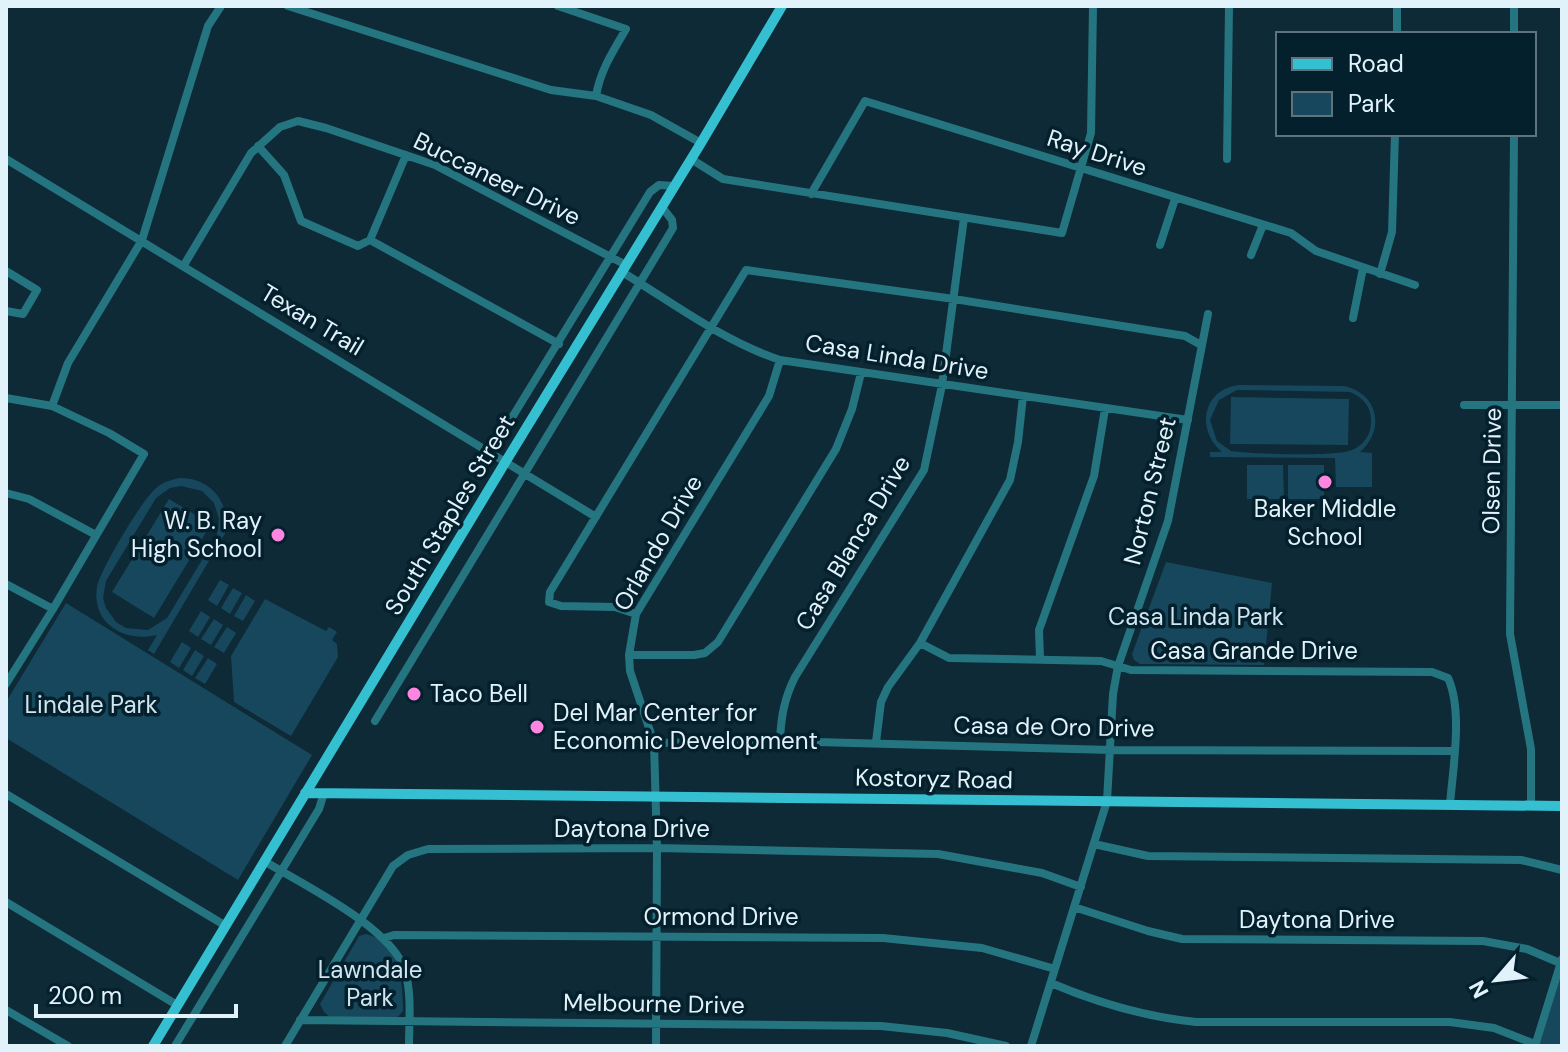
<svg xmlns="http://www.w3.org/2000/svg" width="1568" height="1052" font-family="'DM Sans',sans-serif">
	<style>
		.green { fill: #16475c; fill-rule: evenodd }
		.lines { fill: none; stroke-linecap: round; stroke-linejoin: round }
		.minor { stroke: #257580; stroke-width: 8 }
		.major { stroke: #35c0d2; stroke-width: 10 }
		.poi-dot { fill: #fe86e0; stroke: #04202c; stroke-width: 3 }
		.labels { text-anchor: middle; stroke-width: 7; stroke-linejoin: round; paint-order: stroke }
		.street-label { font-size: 24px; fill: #e2f2fa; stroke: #04202c }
		.poi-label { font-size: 24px; fill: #e2f2fa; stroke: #04202c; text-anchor: start }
		.park-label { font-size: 24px; fill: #cfe5f0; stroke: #04202c }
	</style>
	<rect width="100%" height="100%" fill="#0d2a36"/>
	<path class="green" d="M1240,385L1343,386C1378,392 1386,430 1360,452L1372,453V487H1336L1335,458L1210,457V452H1222C1195,430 1203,388 1240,385ZM1237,390L1350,392C1362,397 1371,406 1371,420C1372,433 1364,445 1352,450C1337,457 1250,454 1231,451L1217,441L1210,420L1219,400Z
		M1231,397L1349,399L1348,445L1230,444Z
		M1247,465H1283L1284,499H1247Z
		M1288,465H1324V499H1288Z
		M180,478C211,478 230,502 226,532L154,654L148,650L157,635C125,643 91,624 97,587C100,570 140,504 153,491C160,483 169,480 180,478ZM181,486L202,491L214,503L219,519L217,535L167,618L148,630L126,628L116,622L106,608L103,598L106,581L156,498L170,488Z
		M169,499L211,524L154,618L112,592Z
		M1166,562L1272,583L1264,665L1140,664L1134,660L1132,654Z
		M220,580L229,585L217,606L208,600Z
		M233,588L242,593L230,614L221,608Z
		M246,595L255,601L243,621L234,616Z
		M265,599L326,631L329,627L337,632L332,640L337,644L338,657L291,736L234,702L231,656Z
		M66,603L312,755L238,880L6,738V702Z
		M201,611L210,617L198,637L189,631Z
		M214,619L223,625L211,645L201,639Z
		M227,627L236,633L224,653L214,647Z
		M182,642L191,648L179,668L170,662Z
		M195,650L204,656L192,676L183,670Z
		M208,658L217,664L205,684L195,678Z
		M366,934C400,941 403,984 403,1011L397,1018L330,1017L324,1012L320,1004L359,936Z
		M1562,972V1046H1539Z"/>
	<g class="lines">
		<path class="minor" d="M288,6L551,90L596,96L651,115L701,143
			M558,6L626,29C613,51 600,71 596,96
			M1397,34V6
			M1514,34V6
			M1514,134L1510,634L1531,749V806
			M258,146L284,175L301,221L358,246L370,240L559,344
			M6,159L596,517
			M691,159L723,179L1062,233L1091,133L1093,6
			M1227,159L1229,6
			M811,194L865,101L1291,233L1316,251L1415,285
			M370,240L406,155
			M1160,245L1175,199
			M1251,255L1263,225
			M184,265L251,153L280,127L298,121L326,128L435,165L626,265
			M6,271L37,290L23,314L6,311
			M622,272C673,303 723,341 780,360L1188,420
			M1380,274L1392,232L1395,134
			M1353,318L1363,268
			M6,398L52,406L109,433L144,454L53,609L6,684
			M1464,405H1562
			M52,406L68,363L142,240L208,26L221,6
			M491,452L650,192L659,185L675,186
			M6,493L29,499L96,535
			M6,584L53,609
			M636,614L615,607L561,606L549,602L550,592L746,270L954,299L1185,336L1201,345
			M920,643L949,658L1101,661L1131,670L1432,672L1448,678C1463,710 1453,768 1450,804
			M629,655H694L705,653L718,642L836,449L852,409L861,373
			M1040,659L1039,630L1094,476L1105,409
			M375,721L673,228L672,220L662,207
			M780,741C781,717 784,699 795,677L924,470L942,385L964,218
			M876,742L881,702L888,687L920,643L1010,480L1018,442L1023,396
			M654,743L780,741L1112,750L1454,751
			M6,794L226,926
			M1094,844L1148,856L1521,860L1562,870
			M264,861C302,884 393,928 405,971C412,994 409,1022 409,1046
			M6,902L177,1005
			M1074,907L1148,931L1182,939L1483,941L1527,949L1560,963
			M384,938L394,935L883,938L982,948L1055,969
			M1051,983C1098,1003 1145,1017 1196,1022H1450L1494,1028L1535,1044
			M6,1010L68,1046
			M300,1020L881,1026L947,1033L1006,1046
			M175,1046L319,809L324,793
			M285,1046L393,866L408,855L428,849L657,848L938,854L1042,873L1081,887
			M656,1046L657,848L654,743L630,671L629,655L636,614L769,396L780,360
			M1031,1046L1107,801L1113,694L1118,666L1168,521L1208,314
			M1535,1046L1562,959"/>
		<path class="major" d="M305,793L1562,806
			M153,1046L506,461L701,143L782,6"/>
	</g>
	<g class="poi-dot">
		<circle cx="1325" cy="482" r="8"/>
		<circle cx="278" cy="535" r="8"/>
		<circle cx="414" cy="694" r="8"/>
		<circle cx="537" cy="727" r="8"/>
	</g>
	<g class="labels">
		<g class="street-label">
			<text transform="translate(1097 153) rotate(18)" y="8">Ray Drive</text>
			<text transform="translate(497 179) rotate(26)" y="8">Buccaneer Drive</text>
			<text transform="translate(312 320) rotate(31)" y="8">Texan Trail</text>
			<text transform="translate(897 357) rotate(9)" y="8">Casa Linda Drive</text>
			<text transform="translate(1492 471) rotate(-89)" y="8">Olsen Drive</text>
			<text transform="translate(1150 491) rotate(-76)" y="8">Norton Street</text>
			<text transform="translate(450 515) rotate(-59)" y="8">South Staples Street</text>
			<text transform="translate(658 543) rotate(-60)" y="8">Orlando Drive</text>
			<text transform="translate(853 543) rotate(-59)" y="8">Casa Blanca Drive</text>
			<text x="1254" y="659">Casa Grande Drive</text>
			<text transform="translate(1054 727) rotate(1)" y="8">Casa de Oro Drive</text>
			<text transform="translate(934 779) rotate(1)" y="8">Kostoryz Road</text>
			<text x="632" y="837">Daytona Drive</text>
			<text x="721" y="925">Ormond Drive</text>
			<text x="1317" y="928">Daytona Drive</text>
			<text transform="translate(654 1004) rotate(1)" y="8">Melbourne Drive</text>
		</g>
		<g class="poi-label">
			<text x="1325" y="517" text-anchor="middle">Baker Middle<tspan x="1325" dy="28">School</tspan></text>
			<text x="262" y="529" text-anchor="end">W. B. Ray<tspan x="262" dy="28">High School</tspan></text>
			<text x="430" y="702">Taco Bell</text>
			<text x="553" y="721">Del Mar Center for<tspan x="553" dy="28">Economic Development</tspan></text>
		</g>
		<g class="park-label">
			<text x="1196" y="625">Casa Linda Park</text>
			<text x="91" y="713">Lindale Park</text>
			<text x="370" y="978">Lawndale<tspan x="370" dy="28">Park</tspan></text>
		</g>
	</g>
	<rect width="1568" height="1052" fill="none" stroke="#e2f2fa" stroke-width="16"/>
	<rect x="1276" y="32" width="260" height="104" fill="#04202c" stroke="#5d747e" stroke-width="2"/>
	<rect x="1292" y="58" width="40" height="12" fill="#35c0d2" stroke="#5d747e" stroke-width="2"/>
	<text x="1348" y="72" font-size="24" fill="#e2f2fa">Road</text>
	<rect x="1292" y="92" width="40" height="24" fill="#16475c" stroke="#5d747e" stroke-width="2"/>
	<text x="1348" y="112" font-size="24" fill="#e2f2fa">Park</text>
	<g transform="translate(1496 980) rotate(242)" stroke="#04202c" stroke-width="6" paint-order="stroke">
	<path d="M0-6L14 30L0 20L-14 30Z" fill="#e2f2fa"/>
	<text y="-12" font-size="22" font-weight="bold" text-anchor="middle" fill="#e2f2fa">N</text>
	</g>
	<path d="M36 1004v12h200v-12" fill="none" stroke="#e2f2fa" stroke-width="4"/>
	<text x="48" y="1004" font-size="24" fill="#e2f2fa" stroke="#04202c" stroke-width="6" paint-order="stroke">200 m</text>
</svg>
